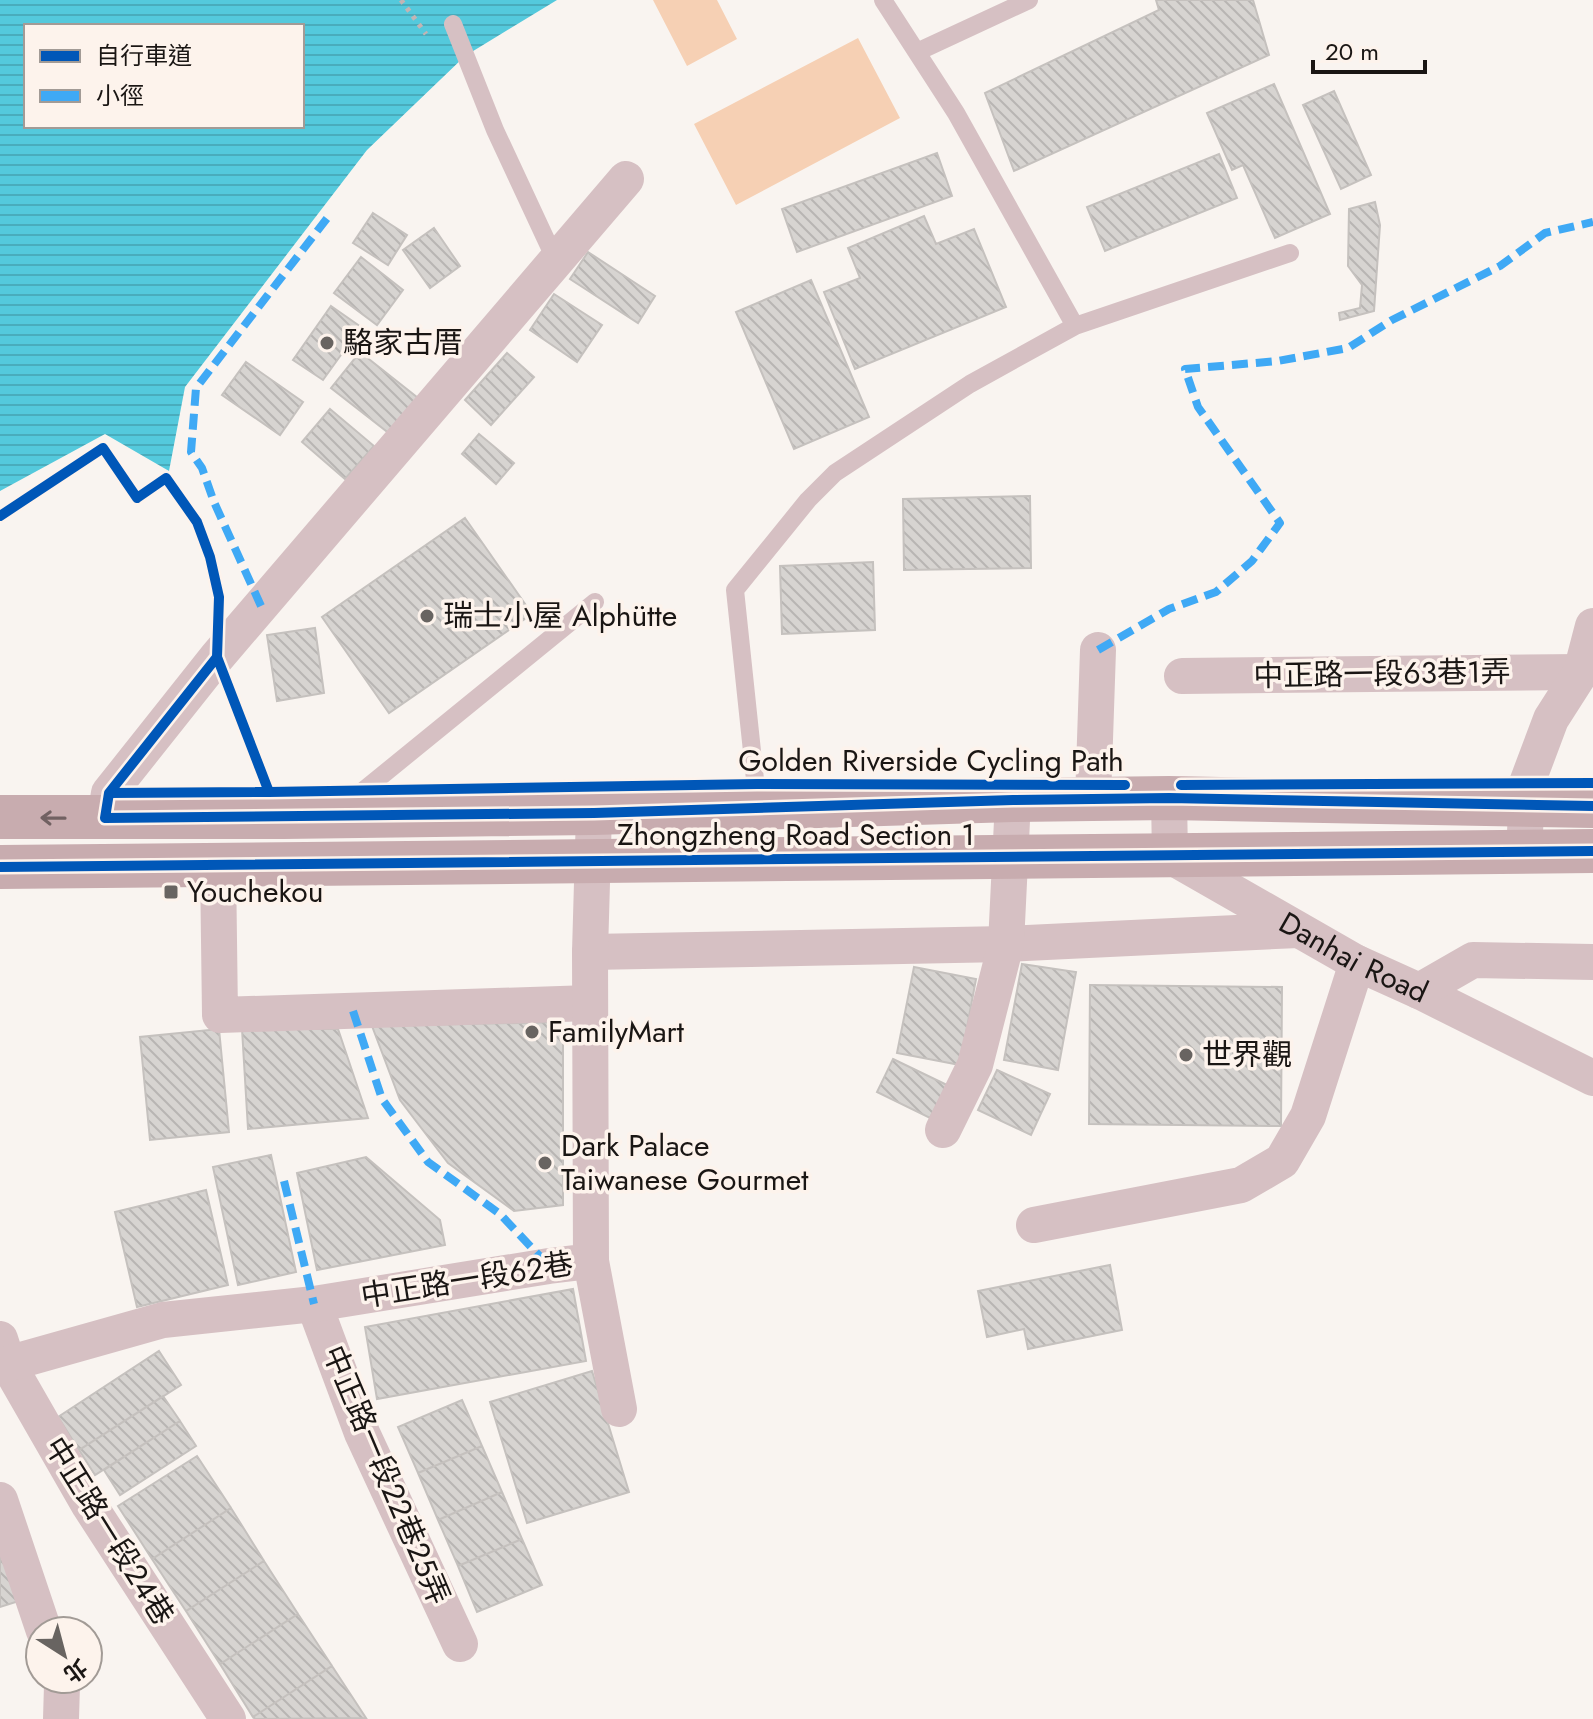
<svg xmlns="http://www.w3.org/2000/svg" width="1593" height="1719" font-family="Jost,'Noto Sans TC',sans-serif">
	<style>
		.pitch { fill: #f6d0b4 }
		.water { fill: url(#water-rules); fill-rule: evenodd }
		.building { fill: url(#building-back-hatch); stroke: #c5c1be; stroke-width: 2 }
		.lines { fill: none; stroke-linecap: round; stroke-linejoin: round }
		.path { stroke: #c3b4b4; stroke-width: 5; stroke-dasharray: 4 6; stroke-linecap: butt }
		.service { stroke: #d6c0c3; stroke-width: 18 }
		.minor { stroke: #d6c0c3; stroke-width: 36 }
		.primary { stroke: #c8acaf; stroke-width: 44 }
		.quiet { stroke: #3fa9f5; stroke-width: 8; stroke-dasharray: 16 8; stroke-linecap: butt }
		.cycleway-casing { stroke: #fdf3ec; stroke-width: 15 }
		.cycleway { stroke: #0057b8; stroke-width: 10 }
		.oneway { stroke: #716162 }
		.poi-dot { fill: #686461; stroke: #fdf3ec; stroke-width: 3 }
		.labels { text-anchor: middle; stroke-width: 7; stroke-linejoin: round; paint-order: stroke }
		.poi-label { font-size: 30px; fill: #1a1614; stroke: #fdf3ec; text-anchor: start }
		.street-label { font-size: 30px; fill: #1a1614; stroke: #fdf3ec }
	</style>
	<defs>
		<pattern id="water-rules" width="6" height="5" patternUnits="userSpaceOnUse" patternTransform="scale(2)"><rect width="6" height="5" fill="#54c9dc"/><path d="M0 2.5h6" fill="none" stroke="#49acbc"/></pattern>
		<pattern id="building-back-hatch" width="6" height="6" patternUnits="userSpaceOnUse" patternTransform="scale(2)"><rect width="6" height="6" fill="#d7d4d1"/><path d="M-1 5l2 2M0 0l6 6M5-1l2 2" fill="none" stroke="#b8b5b3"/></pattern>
	</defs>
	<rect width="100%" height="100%" fill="#f9f4f0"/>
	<path class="pitch" d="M653,0H717L737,39L687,66Z
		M858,38L900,118L736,205L694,124Z"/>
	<path class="water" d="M0,0H557L465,56L367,150L185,387L169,471L105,434L0,491ZM26,26H302V126H26Z"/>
	<path class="building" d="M1156,0H1253L1269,55L1014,171L985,93L1159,10Z
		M1274,84L1330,214L1275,238L1243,165L1232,170L1207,113Z
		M1334,91L1371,175L1341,189L1303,105Z
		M937,153L952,196L797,252L782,209Z
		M1219,154L1237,198L1105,251L1087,207Z
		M1375,202L1380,225L1374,311L1340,320L1339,313L1360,308L1362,285L1348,266L1349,209Z
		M373,213L407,235L388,265L353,243Z
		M924,216L936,244L974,229L1006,307L855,369L824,292L860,278L848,248Z
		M434,228L460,266L430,288L403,250Z
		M588,252L655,296L638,323L570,279Z
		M361,257L403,290L377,325L334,293Z
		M811,280L869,417L794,449L736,312Z
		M554,294L602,325L577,362L530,330Z
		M331,306L361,327L323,380L293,360Z
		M360,352L418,398L390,434L331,388Z
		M507,353L534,377L491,425L465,400Z
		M246,362L303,402L280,435L222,395Z
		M330,409L374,446L345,479L302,442Z
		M479,434L514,463L496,484L462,454Z
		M1030,496L1031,568L904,570L903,499Z
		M465,518L532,614L389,713L322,617Z
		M873,562L875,630L782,634L780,566Z
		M315,628L324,693L277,701L267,635Z
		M1022,964L1076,972L1058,1070L1004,1060Z
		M914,967L976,979L960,1065L897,1053Z
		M1090,985L1282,987L1281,1126L1089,1124Z
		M563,1022V1205L514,1211L448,1163L400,1100L372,1026Z
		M219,1029L229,1132L150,1140L140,1037Z
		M242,1029H338L368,1118L248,1129Z
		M893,1059L947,1085L930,1118L877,1092Z
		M997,1070L1050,1094L1031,1135L978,1110Z
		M271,1155L296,1272L238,1285L213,1167Z
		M366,1157L440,1220L445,1245L317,1270L297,1173Z
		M206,1190L228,1285L137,1307L115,1212Z
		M1110,1265L1122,1330L1028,1349L1024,1329L987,1337L978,1291Z
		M573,1289L586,1361L377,1399L365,1327Z
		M159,1351L181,1385L79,1450L58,1417Z
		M592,1371L629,1492L527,1523L490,1402Z
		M163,1396L180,1421L95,1475L79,1450Z
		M462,1400L482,1446L418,1473L398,1427Z
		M180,1421L196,1446L120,1495L104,1470Z
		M482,1446L502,1492L438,1520L418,1473Z
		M197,1456L231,1508L152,1559L118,1506Z
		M502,1492L522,1539L458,1566L438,1520Z
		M231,1508L264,1561L186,1611L152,1559Z
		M0,1535L25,1599L0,1607Z
		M522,1539L542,1585L477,1612L458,1566Z
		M264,1561L298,1614L220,1664L186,1611Z
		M298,1614L332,1666L253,1717L220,1664Z
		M332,1666L366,1718L255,1719L253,1717Z"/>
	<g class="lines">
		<path class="path" d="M401,0L426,34"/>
		<path class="service" d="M453,24L495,130L549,246L558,259
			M917,52L1029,0
			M1075,326L1290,253
			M758,808L735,590L808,500L835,473L970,384L1075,326L956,113L883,0
			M362,816L364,790L595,602"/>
		<g class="minor">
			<path d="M1182,676L1581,672"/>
			<path id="s1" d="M1169,798L1170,856L1357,963L1419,991L1593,1078"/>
			<path d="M1093,799L1098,650"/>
			<path d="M105,818L109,793L217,657L626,179"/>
			<path d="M1525,833L1527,783L1551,719L1581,672L1593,626"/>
			<path d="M218,865L220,1015L590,1003"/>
			<path d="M590,952L1006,944L1298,930"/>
			<path d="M1419,991L1473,960L1593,962"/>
			<path d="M943,1130L975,1065L1006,944L1013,800"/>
			<path d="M1034,1225L1241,1185L1282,1161L1308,1116L1357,963"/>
			<path d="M591,1261L619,1409"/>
			<path d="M314,1304L362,1433L460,1644"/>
			<path d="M0,1339L8,1364L89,1505L228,1719"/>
			<path d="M0,1366L163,1320L314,1304L549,1266L591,1261L590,952L594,813"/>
			<path d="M0,1500L44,1631"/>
			<path d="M60,1679L62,1685L61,1719"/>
		</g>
		<path class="primary" d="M0,817H284L594,813L1013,800L1169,798L1593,806
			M0,867L1593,851"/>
		<path class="quiet" d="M261,606L214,502L202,468L191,452L196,388L328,217
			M1098,650L1169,609L1216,592L1252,561L1280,523L1198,407L1185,369L1278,361L1348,348L1392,320L1500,266L1545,233L1593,222
			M353,1011L382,1099L428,1162L500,1214L549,1266
			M284,1181L314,1304"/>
		<g class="cycleway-casing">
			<path id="cycleway" d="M0,516L103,448L137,498L166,478L197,522L210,557L219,597L217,657L269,792
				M217,657L109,793L105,818L594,813L1013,800L1169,798L1593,806
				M1181,785L1593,783
				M109,793L269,792L757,784L1125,785
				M0,867L1593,851"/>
		</g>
		<use href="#cycleway" class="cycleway"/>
	</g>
	<defs><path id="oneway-shaft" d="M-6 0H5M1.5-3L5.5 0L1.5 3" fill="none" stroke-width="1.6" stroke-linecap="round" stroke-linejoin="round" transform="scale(2)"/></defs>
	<use class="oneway" href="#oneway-shaft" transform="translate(53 818) rotate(-179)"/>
	<g class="poi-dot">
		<circle cx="327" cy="343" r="8"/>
		<circle cx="427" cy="616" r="8"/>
		<rect x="163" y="884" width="16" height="16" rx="4"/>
		<circle cx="532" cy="1032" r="8"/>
		<circle cx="1186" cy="1055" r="8"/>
		<circle cx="545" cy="1163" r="8"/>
	</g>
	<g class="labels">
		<g class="poi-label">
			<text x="343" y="353">駱家古厝</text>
			<text x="443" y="626">瑞士小屋 Alphütte</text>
			<text x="187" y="902">Youchekou</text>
			<text x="548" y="1042">FamilyMart</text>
			<text x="1202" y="1065">世界觀</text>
			<text x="561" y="1156">Dark Palace<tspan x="561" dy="34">Taiwanese Gourmet</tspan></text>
		</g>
		<g class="street-label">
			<text transform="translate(1382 674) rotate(-1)" y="10">中正路一段63巷1弄</text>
			<text x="931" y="771">Golden Riverside Cycling Path</text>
			<text x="796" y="845">Zhongzheng Road Section 1</text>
			<text dy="10" stroke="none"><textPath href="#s1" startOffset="268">Danhai Road</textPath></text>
			<text transform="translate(467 1280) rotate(-9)" y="10">中正路一段62巷</text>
			<text transform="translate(386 1475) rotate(67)" y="10">中正路一段22巷25弄</text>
			<text transform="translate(109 1531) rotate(58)" y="10">中正路一段24巷</text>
		</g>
	</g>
	<rect x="24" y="24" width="280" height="104" fill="#fdf3ec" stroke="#a29b96" stroke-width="2"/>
	<rect x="40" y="50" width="40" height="12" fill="#0057b8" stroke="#a29b96" stroke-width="2"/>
	<text x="96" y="64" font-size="24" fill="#1a1614">自行車道</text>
	<rect x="40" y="90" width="40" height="12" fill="#3fa9f5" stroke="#a29b96" stroke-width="2"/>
	<text x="96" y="104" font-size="24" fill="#1a1614">小徑</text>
	<g transform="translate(64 1655) rotate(144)"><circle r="38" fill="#fdf3ec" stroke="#a29b96" stroke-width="2"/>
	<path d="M0-6L14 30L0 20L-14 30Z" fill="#686461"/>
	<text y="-12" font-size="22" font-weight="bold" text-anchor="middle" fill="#1a1614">北</text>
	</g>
	<path d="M1313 60v12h112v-12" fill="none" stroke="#1a1614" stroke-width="4"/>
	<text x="1325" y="60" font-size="24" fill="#1a1614" stroke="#fdf3ec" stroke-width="6" paint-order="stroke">20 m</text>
</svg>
